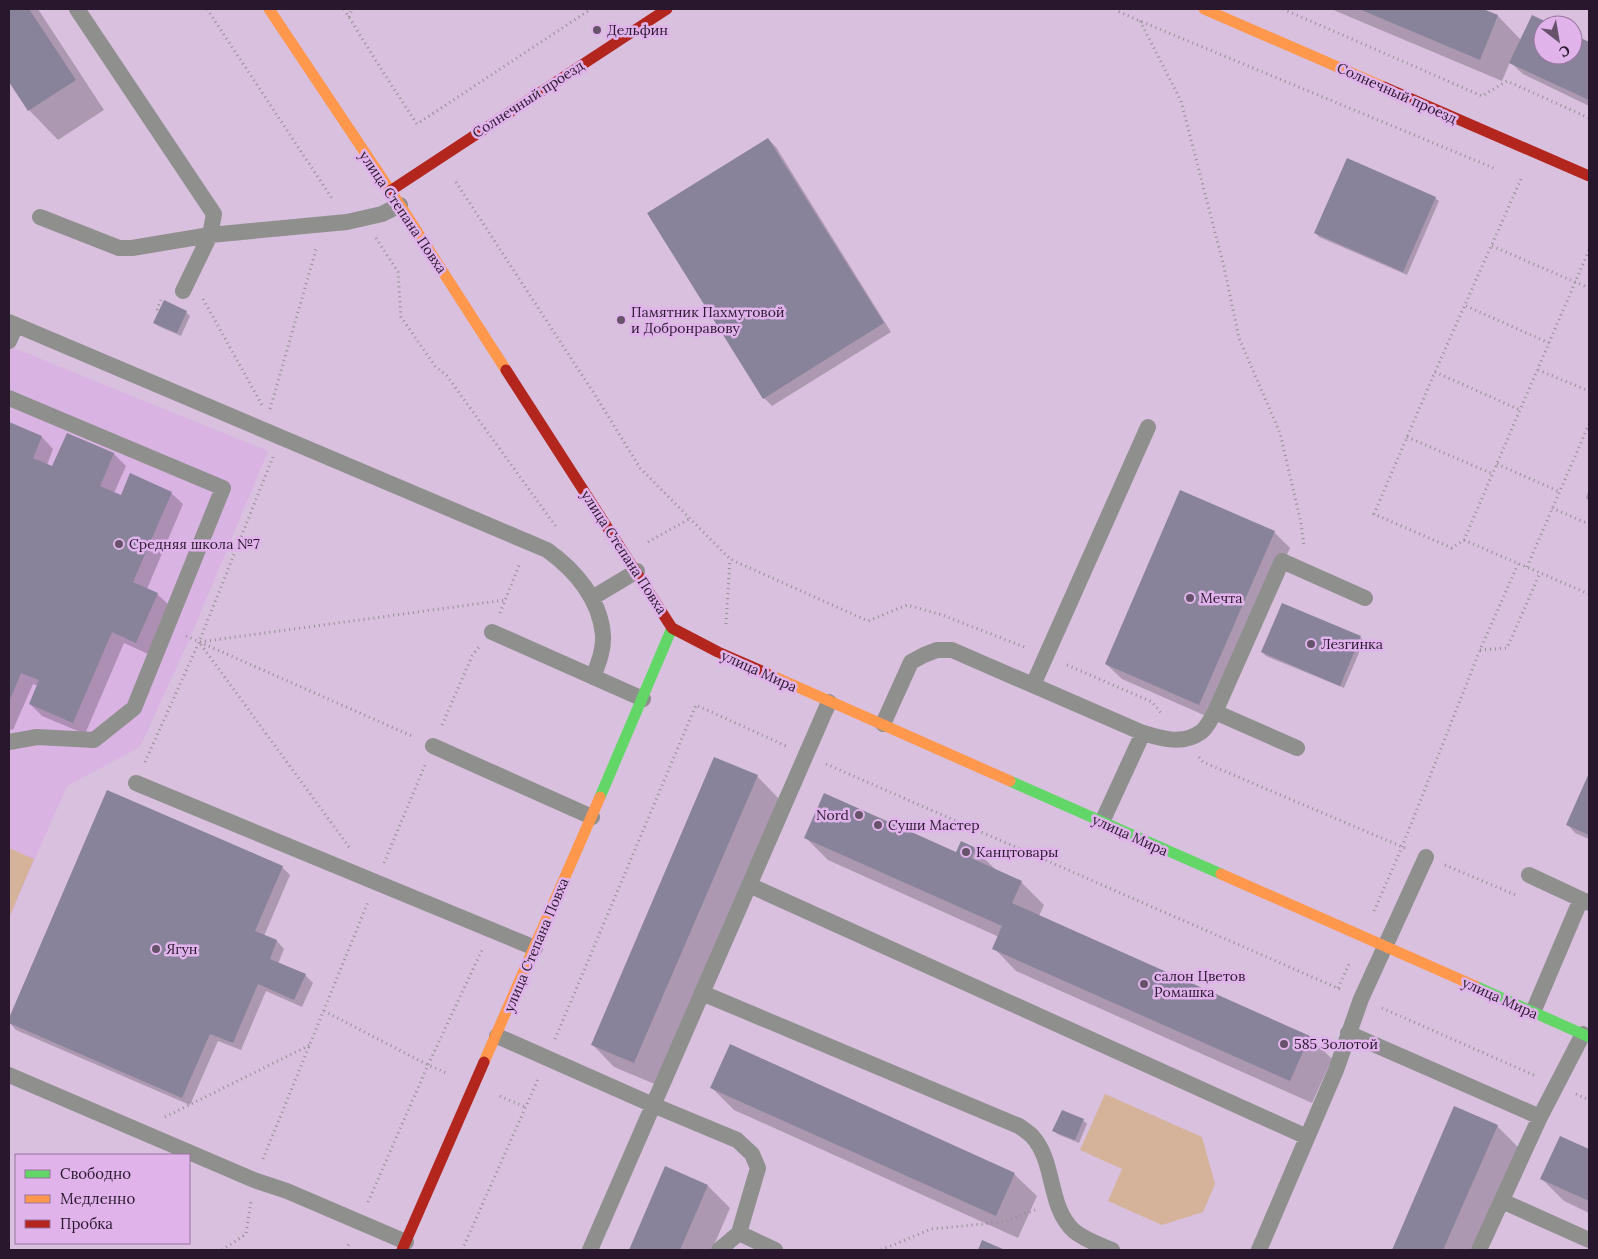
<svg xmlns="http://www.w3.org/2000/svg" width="1598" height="1259" font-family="Lora,serif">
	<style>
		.built { fill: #d9b3e2 }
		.green { fill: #d5b39a }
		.shadow { fill: #0003 }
		.building { fill: #88839a }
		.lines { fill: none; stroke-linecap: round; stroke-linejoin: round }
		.path { stroke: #968f97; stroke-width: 3; stroke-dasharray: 1 4; stroke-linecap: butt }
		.lane { stroke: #8f8f8e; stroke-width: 16 }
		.fast { stroke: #63d668; stroke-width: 11 }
		.slow { stroke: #ff974d; stroke-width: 11 }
		.jam { stroke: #b3261e; stroke-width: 11 }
		.poi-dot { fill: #66536b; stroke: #e0b3eb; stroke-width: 2 }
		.labels { text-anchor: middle; stroke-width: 5; stroke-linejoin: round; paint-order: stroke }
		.poi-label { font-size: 14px; fill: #29182d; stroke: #e0b3eb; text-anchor: start }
		.street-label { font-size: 14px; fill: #29182d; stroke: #e0b3eb }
	</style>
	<rect width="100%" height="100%" fill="#d8c0de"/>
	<path class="built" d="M9,346L268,451L190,638L140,747L67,786L9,918Z"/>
	<path class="green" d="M9,848L34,859L9,918Z
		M1105,1094L1202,1137L1215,1184L1203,1212L1162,1225L1108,1201L1122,1169L1080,1150Z"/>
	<path class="shadow" d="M9,9H38L104,110L58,140L29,110L9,80Z
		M1331,9H1479L1498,16L1521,40L1533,17L1550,25H1543V55H1573V36L1589,44V106L1523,74L1510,62L1502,81Z
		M768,139L776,147L891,332L772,406L764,398Z
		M1435,198L1439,201L1407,275L1319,237L1316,233Z
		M186,312L190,316L181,336L158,326L155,323Z
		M9,423L42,437L53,449L47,465L53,468L67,435L114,454L126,466L114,493L121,497L171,493L183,504L147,589L157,594L169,605L148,654L124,643L85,734L42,716L30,704L38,686L33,684L13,730L9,729Z
		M1589,489V501L1586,498Z
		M1274,532L1290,548L1215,720L1122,679L1106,664Z
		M1360,637L1364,641L1344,688L1266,656L1262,652Z
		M757,776L779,799L657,1085L614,1067L592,1044Z
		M1589,776V839L1575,833L1568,825Z
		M108,792L282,867L290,875L264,936L277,941L284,949L278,964L305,975L313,983L302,1007L266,991L241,1050L218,1041L190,1105L16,1030L9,1022Z
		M806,838L957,853L975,849L998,872L1021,882L1044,905L1039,916L1310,1037L1332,1059L1312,1103L1016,971L994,948L999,937L828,860Z
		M712,1088L1014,1174L1037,1196L1018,1238L734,1110Z
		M1455,1108L1497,1126L1519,1148L1475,1250H1393Z
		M1062,1111L1084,1121L1087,1124L1079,1143L1057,1134L1054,1130Z
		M1560,1137L1589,1150V1213L1564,1201L1542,1179Z
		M666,1168L708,1186L730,1208L712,1250H630Z"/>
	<path class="building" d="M9,9H29L76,80L28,111L9,82Z
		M1359,9H1483L1498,15L1480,60Z
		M1532,15L1553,25H1543V55H1573V34L1589,42V100L1509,63Z
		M768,138L884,323L763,399L647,213Z
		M1347,158L1436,197L1403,272L1314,233Z
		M164,300L187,311L177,333L153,323Z
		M9,422L42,436L33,458L52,466L67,433L114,453L100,486L121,495L130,473L172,492L133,582L158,593L136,643L112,632L73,723L29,704L39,680L21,673L9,702Z
		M1180,490L1275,531L1199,705L1105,664Z
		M1282,603L1361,636L1340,686L1261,652Z
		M714,757L758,775L634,1063L591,1045Z
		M1589,773V835L1566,825Z
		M107,790L283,866L255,931L277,940L270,959L306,974L294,1000L258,984L233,1043L210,1034L182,1098L9,1023V1018Z
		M824,793L956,852L961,841L976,848L971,858L1022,881L1012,903L1310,1036L1290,1081L992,949L1002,926L804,838Z
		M730,1044L1015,1173L996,1216L710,1088Z
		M1454,1106L1498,1125L1483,1159L1443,1250H1392Z
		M1062,1110L1084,1119L1075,1140L1052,1131Z
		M1560,1136L1589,1149V1201L1540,1179Z
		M665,1166L708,1185L680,1250H629Z
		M982,1240L1005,1250H978Z"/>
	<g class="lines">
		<path class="path" d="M207,9L333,200
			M344,9L383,72L417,124L591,9
			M1115,9V10L1140,21L1496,169
			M1283,9L1482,96L1507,81L1589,118
			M349,17L352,9
			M1140,21L1181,101L1224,267L1239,338L1280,433L1301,523L1304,547
			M1521,179L1435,372L1374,514L1452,548L1464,540L1589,250
			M456,182L595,395L640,468L730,559L868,621L907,605L942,615L1027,648
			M376,238L398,272L401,317L435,366L447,376L557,528
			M1492,246L1589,288
			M203,299L262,405
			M1466,306L1549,343
			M157,310L161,299
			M1538,370L1589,391
			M1435,372L1520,410
			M270,409L317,246
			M1407,437L1493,474
			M1497,464L1560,492
			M1552,508L1589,524
			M1464,540L1589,594
			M648,542L689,519
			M1527,567L1589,424
			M500,613L520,563
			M726,624L730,559
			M186,636L414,737
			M1480,650L1507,648L1540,573
			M1067,665L1152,702L1162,714
			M442,725L472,656L479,647
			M1199,757L1203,762L1405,848
			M145,762L199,642L273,457
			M826,764L1342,990
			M349,847L199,642L505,600
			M384,863L425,765
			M1445,865L1518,896
			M1374,911L1402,847L1480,650L1518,564
			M1338,988L1350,962
			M1382,1008L1536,1076
			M324,1011L428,1065L449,1074
			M555,1039L696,705L786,746
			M1576,1094L1589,1100
			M500,1096L525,1107
			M165,1117L310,1045
			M263,1159L368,902
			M368,1202L428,1065L482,950
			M222,1250L246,1234L251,1201
			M346,1250L350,1242
			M462,1250L539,1077
			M881,1250L931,1229L1004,1222L1035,1210"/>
		<path class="lane" d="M77,9L214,214L210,235L183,291
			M40,217L119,248H132L210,235L347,222L382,214L400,205
			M9,322L547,550C575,570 600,599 603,635C604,650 598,664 593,677
			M9,341L16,325
			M9,398L223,488L134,708L94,740L37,737L9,742
			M592,598L637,571
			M492,632L643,699
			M1033,685L1148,427
			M1215,712L1297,748
			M883,724L911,662L924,655L937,650H952L1143,733C1163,739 1183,745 1201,732C1207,728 1211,718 1215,712L1282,561L1365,598
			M433,746L592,817
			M136,783L535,948
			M1102,822L1143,733
			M1529,875L1589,903
			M749,885L1307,1137
			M702,993L1019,1126C1023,1129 1028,1132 1032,1136C1056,1162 1047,1206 1074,1231C1085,1240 1100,1245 1112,1250
			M1533,1012L1581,899
			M1348,1033L1540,1117
			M497,1036L653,1105L737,1140L752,1154L758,1168L739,1233L775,1250
			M9,1075L254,1180L287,1191L406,1242
			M1502,1201L1589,1240
			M590,1250L829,702
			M719,1250L739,1233
			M1259,1250L1336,1070L1361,999L1426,857
			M1479,1250L1540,1117L1583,1034"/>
		<path class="fast" d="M1010,781L1221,874
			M600,797L672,628
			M1475,986L1589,1037"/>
		<path class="slow" d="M269,9L400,205L506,370
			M1204,9L1384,87
			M766,673L1010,781
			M1221,874L1475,986
			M484,1062L600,797"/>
		<path class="jam" d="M1384,87L1589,176
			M390,191L667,9
			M506,370L672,628L718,652L766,673
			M402,1250L484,1062"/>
	</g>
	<g class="poi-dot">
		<circle cx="597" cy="30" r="5"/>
		<circle cx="621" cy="320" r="5"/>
		<circle cx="119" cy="544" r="5"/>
		<circle cx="1190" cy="598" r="5"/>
		<circle cx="1311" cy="644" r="5"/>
		<circle cx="859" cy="815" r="5"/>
		<circle cx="878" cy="825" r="5"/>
		<circle cx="966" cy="852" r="5"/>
		<circle cx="156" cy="949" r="5"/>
		<circle cx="1144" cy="984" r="5"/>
		<circle cx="1284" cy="1044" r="5"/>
	</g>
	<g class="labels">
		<g class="poi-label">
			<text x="607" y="35">Дельфин</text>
			<text x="631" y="317">Памятник Пахмутовой<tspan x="631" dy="16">и Добронравову</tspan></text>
			<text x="129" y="549">Средняя школа №7</text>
			<text x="1200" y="603">Мечта</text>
			<text x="1321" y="649">Лезгинка</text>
			<text x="849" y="820" text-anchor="end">Nord</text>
			<text x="888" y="830">Суши Мастер</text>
			<text x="976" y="857">Канцтовары</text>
			<text x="166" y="954">Ягун</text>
			<text x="1154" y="981">салон Цветов<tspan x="1154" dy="16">Ромашка</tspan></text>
			<text x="1294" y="1049">585 Золотой</text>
		</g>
		<g class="street-label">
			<text transform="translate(1397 93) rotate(24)" y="5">Солнечный проезд</text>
			<text transform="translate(528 99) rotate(-33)" y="5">Солнечный проезд</text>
			<text transform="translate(403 212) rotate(56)" y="5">улица Степана Повха</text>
			<text transform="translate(624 552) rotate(57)" y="5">улица Степана Повха</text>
			<text transform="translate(759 671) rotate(24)" y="5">улица Мира</text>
			<text transform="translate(1130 835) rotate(24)" y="5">улица Мира</text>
			<text transform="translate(536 945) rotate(-67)" y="5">улица Степана Повха</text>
			<text transform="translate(1500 998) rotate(24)" y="5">улица Мира</text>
		</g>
	</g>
	<rect width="1598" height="1259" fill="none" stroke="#29182d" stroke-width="20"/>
	<rect x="15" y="1154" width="175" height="90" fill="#e0b3eb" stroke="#97759f"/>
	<rect x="25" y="1170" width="25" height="8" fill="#63d668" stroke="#97759f"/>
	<text x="60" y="1179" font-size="15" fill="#29182d">Свободно</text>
	<rect x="25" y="1195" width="25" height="8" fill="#ff974d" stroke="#97759f"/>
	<text x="60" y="1204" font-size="15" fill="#29182d">Медленно</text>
	<rect x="25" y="1220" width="25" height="8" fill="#b3261e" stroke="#97759f"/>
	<text x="60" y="1229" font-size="15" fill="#29182d">Пробка</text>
	<g transform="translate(1558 40) rotate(149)"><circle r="24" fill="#e0b3eb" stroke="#97759f"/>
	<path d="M0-4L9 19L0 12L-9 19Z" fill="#66536b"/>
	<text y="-8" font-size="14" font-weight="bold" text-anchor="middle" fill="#29182d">С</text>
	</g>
</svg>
